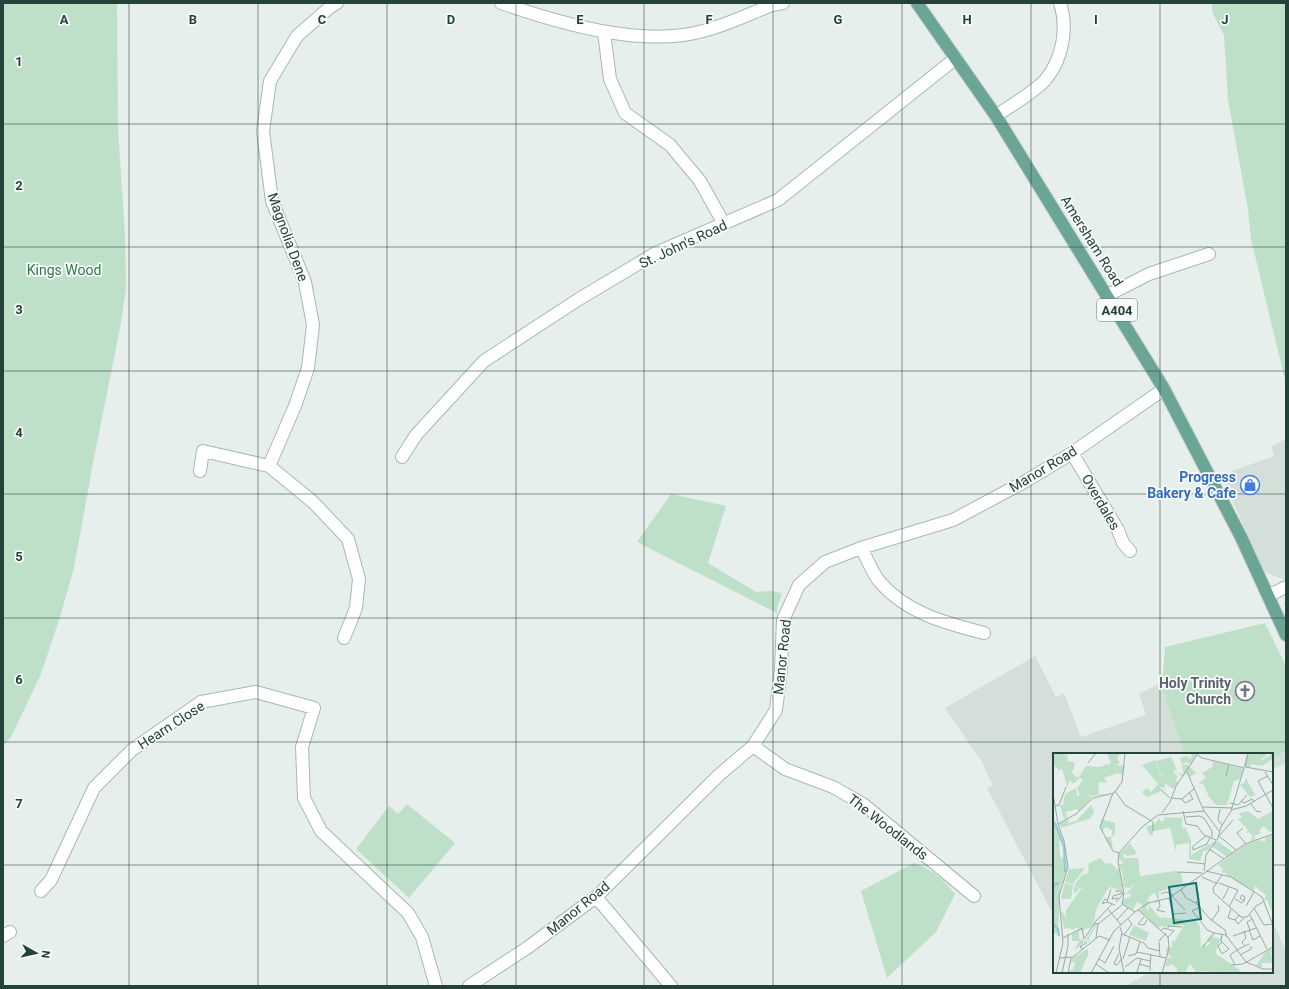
<svg xmlns="http://www.w3.org/2000/svg" width="1289" height="989" font-family="Roboto,sans-serif">
	<style>
		.built { fill: #d4dfda }
		.green { fill: #bfe0c8 }
		.lines { fill: none; stroke-linecap: round; stroke-linejoin: round }
		.street-casing { stroke: #a8b8b2; stroke-width: 14 }
		.primary-casing { stroke: #c2cac8; stroke-width: 14 }
		.street { stroke: #fff; stroke-width: 12 }
		.primary { stroke: #6aa596; stroke-width: 12 }
		.grid { fill: none; stroke: #24423a; stroke-width: 1; stroke-opacity: 0.55 }
		.labels { text-anchor: middle; stroke-width: 3.5; stroke-linejoin: round; paint-order: stroke }
		.shield { fill: #f7fbf9; stroke: #637a73; stroke-width: 1 }
		.shield-label { font-size: 13px; font-weight: bold; fill: #24423a }
		.street-label { font-size: 14px; fill: #24423a; stroke: #f7fbf9 }
		.park-label { font-size: 14px; fill: #2d7a4b; stroke: #f7fbf9 }
		.shop-label { font-size: 14px; font-weight: bold; fill: #366cbe; stroke: #f7fbf9; text-anchor: end }
		.worship-label { font-size: 14px; font-weight: bold; fill: #5b616d; stroke: #f7fbf9; text-anchor: end }
		.inset-river { fill: none; stroke: #8ec9d4; stroke-width: 2 }
		.inset-road { fill: none; stroke: #98aaa4; stroke-width: 1 }
		.view { fill: #0f766e; fill-opacity: 0.15; stroke: #0f766e; stroke-width: 2 }
		.inset-edge { fill: none; stroke: #24423a; stroke-width: 2 }
		.grid-label { font-size: 13px; text-anchor: middle; font-weight: bold; fill: #24423a; stroke: #f7fbf9; stroke-width: 3.5; stroke-linejoin: round; paint-order: stroke }
	</style>
	<rect width="100%" height="100%" fill="#e6efeb"/>
	<path class="built" d="M1286,439V581L1264,571L1221,475L1274,456L1271,446Z
		M1035,656L1056,697L1064,693L1081,737L1146,715L1139,694L1160,683L1184,754H1054V916L987,788L993,786L982,762L945,708Z
		M1286,751V763L1272,770V759Z
		M1272,920L1286,951V986H1125L1151,972H1272Z"/>
	<path class="green" d="M3,3H117L118,128L125,235L126,288L121,323L94,458L74,568L60,617L41,674L11,737L3,746Z
		M1212,3H1286V384L1251,239L1248,209L1228,100L1224,35L1212,12Z
		M671,494L726,506L708,563L756,592L771,591L782,593L777,608V613L637,542Z
		M1265,623L1286,666V751L1272,759V754H1184L1160,683L1163,676L1165,647Z
		M407,804L455,843L409,898L356,849L389,806L398,814Z
		M914,863C934,871 941,877 955,894L936,932L887,978L861,891Z"/>
	<g class="lines">
		<g class="street-casing">
			<path id="street" d="M501,3C559,23 642,48 703,31C727,25 749,14 772,5L783,3
				M604,32L610,79L625,113L670,145L700,181L724,224
				M996,116C1007,108 1039,89 1046,79C1063,58 1068,28 1060,3
				M1108,295L1149,274L1209,254
				M1072,453L1118,530L1123,543L1130,551
				M402,457L416,435L484,361L579,299L656,253L778,200L956,58
				M269,466L295,406L308,368L313,325L305,282L272,201L263,131L270,81L297,36L329,8L337,3
				M200,471L203,451L269,466L313,502L348,539L359,579L356,608L344,638
				M861,548C867,558 872,572 879,581C906,613 945,623 984,633
				M1268,596L1286,587
				M753,746L785,769L833,787L863,804L974,896
				M41,891L51,880L94,788L132,750L201,702L256,692L314,708L302,747L304,798L321,831L408,913L422,937L436,986
				M596,897L671,986
				M3,936L10,932
				M469,986L527,948L596,897L719,775L753,746L776,710L781,670L783,620L799,585L825,562L861,548L953,520L1026,481L1072,453L1164,389"/>
		</g>
		<g class="primary-casing">
			<path id="primary" d="M917,3L996,116L1164,389L1241,537L1286,635"/>
		</g>
		<use href="#street" class="street"/>
		<use href="#primary" class="primary"/>
	</g>
	<path class="grid" d="M129,3V986M258,3V986M387,3V986M516,3V986M644,3V986M773,3V986M902,3V986M1031,3V986M1160,3V754M3,124H1286M3,247H1286M3,371H1286M3,494H1286M3,618H1286M3,742H1286M3,865H1054M1272,865H1286M1160,972V986"/>
	<defs>
		<g id="shop-ring" transform="scale(1)"><circle r="9.5" fill="#f7fbf9" stroke="#3f7fe0" stroke-width="1.5"/><path d="M-5-2.5h2.3a2.7 3.5 0 0 1 5.4 0H5L5.5 6h-11ZM-1.5-2.5h3a1.5 2.3 0 0 0-3 0Z" fill="#3f7fe0"/></g>
		<g id="church-ring" transform="scale(1)"><circle r="9.5" fill="#f7fbf9" stroke="#6b7280" stroke-width="1.5"/><path d="M-1.2-6h2.4v3.5h3.3v2.4h-3.3V6h-2.4V-.1h-3.3v-2.4h3.3Z" fill="#6b7280"/></g>
	</defs>
	<g fill-rule="evenodd">
		<use href="#shop-ring" x="1250" y="485"/>
		<use href="#church-ring" x="1245" y="691"/>
	</g>
	<g class="labels">
		<rect class="shield" x="1097" y="299" width="40" height="22" rx="3"/>
		<g class="shield-label">
			<text x="1117" y="315">A404</text>
		</g>
		<g class="street-label">
			<text transform="translate(288 237) rotate(70)" y="5">Magnolia Dene</text>
			<text transform="translate(1092 241) rotate(58)" y="5">Amersham Road</text>
			<text transform="translate(683 244) rotate(-25)" y="5">St. John's Road</text>
			<text transform="translate(1043 469) rotate(-31)" y="5">Manor Road</text>
			<text transform="translate(1101 502) rotate(60)" y="5">Overdales</text>
			<text transform="translate(782 657) rotate(-84)" y="5">Manor Road</text>
			<text transform="translate(171 725) rotate(-33)" y="5">Hearn Close</text>
			<text transform="translate(888 827) rotate(38)" y="5">The Woodlands</text>
			<text transform="translate(578 908) rotate(-39)" y="5">Manor Road</text>
		</g>
		<g class="park-label">
			<text x="64" y="275">Kings Wood</text>
		</g>
		<g class="shop-label">
			<text x="1236" y="482">Progress<tspan x="1236" dy="16">Bakery &amp; Cafe</tspan></text>
		</g>
		<g class="worship-label">
			<text x="1231" y="688">Holy Trinity<tspan x="1231" dy="16">Church</tspan></text>
		</g>
	</g>
	<g transform="translate(1053 753)">
		<rect width="220" height="220" fill="#e6efeb"/>
		<path d="M0,0L16,2L14,3L15,9L19,8L22,11L19,20L25,25L33,13L46,14L58,10L54,0H67L64,5L67,10L63,12L72,13L70,22L64,20L51,25L54,30L46,29L45,41H54L40,43L33,41L39,44L26,58L24,56L12,59L15,65L11,66L7,52H10L12,41L23,35L24,43L27,42L24,35L30,27L27,25L20,31L17,27L14,34L10,18L8,16L0,24L6,17L0,12ZM140,0L143,2L138,12L133,9L129,12L127,5L134,3L137,6ZM195,0H212L213,3L208,6V8L220,0V6L209,13L198,11L197,14H190ZM118,4L124,17L120,19L125,24L123,27L125,30L120,36L112,30L111,38L110,34H106L107,39L94,44L89,39L94,35L98,39L105,31L89,12L102,7L108,23L113,21L108,22L103,8L109,6L110,8V6ZM160,8L190,16L187,26L181,28L174,52H163L156,44L151,32L146,30L153,25L149,20L159,14ZM134,11L143,20L137,24L134,19L130,24L122,19L131,22L129,13ZM193,25L202,42L197,44L187,31L191,30ZM38,52L41,58L38,65L8,75L6,71L15,66L16,70L23,68ZM0,54L2,68L11,88H6L7,103L9,105L13,104L15,113L7,136L5,181L0,180ZM195,58L205,66L220,58V78L217,79L211,73L206,77L208,80L201,83L203,86L197,88L200,84L196,79L193,80L195,77L185,66L189,64L186,60ZM111,64L129,65V74L133,75L138,88V102L162,88L154,98L151,97L147,108L136,106V90L123,92V99L117,75L100,78V82H97L93,74L102,71L106,65L108,69L112,67ZM48,66L62,70V81L58,85L60,96L51,84H58L60,78L53,74L48,79ZM220,81V156L218,157L214,147L211,148L213,142L209,139L210,137L208,139L202,132L201,138L179,125L180,122L178,124L168,118L170,116L165,112L193,91L207,87L212,89V85ZM162,89H166L181,100L174,104L159,93ZM77,90L84,101L74,103L70,100L71,105H85L87,123L122,118L128,120L129,124L130,130L106,139V149L99,151L105,148L102,140L99,141L94,147L97,149L96,152L93,153L95,160L96,152L106,164L143,168L147,173L148,196L151,190L153,194L157,190L154,187L158,183L166,186L169,184L162,200L188,218L187,220L147,218L144,220L137,211L132,220H122L125,217L119,211L112,214L114,206L119,203L114,202L113,195L119,194V187L122,188L131,172L104,174L86,157L90,154L88,151L84,149L80,157L69,151L71,146L77,144L79,140L72,142L82,131L76,135L71,134L69,119L72,118H68L66,111L71,110L66,106V101ZM48,105L52,111L58,110L65,117L66,115L70,138L57,134L54,137L43,157L41,168L44,172L36,185L37,190L35,186L21,198L26,188H19V181L27,176L25,174L19,177L17,175L11,176L8,160L10,159L12,164L16,166L12,163L13,157L28,136L32,137L27,135L21,141V133L26,135L21,132L29,122L35,120L36,110ZM42,173L32,188L26,186V178ZM32,115L20,131L12,129L16,116ZM12,130L20,132L18,146H8ZM81,172L96,180L93,188L76,182ZM35,196V202L27,220H18L16,217H20L22,209H18L19,205ZM217,196L220,198L217,201L219,203L220,201V210H208L209,214L203,213L213,198Z" fill="#bfe0c8" fill-rule="evenodd"/>
		<path class="inset-river" d="M2,70L11,94L12,119M0,141L1,132L6,130M0,171L5,176L6,183"/>
		<path class="inset-road" d="M142,0L149,5L191,15M35,10L43,0M192,14L220,19M192,14L195,0M134,19L151,58M212,19L220,32M173,23L176,11M215,23L205,28L220,55M106,35L117,45M62,38L72,52L100,69V78M0,40L5,71M60,40L47,74L60,98L66,100M118,45L129,46L142,35M129,46L132,50L140,46L136,39M188,48L191,50L199,46L201,49M177,50L185,52L194,42M198,51L203,58L208,59M2,53L6,52L13,34M150,54L179,55M167,56L165,67L169,72M178,57L193,53L220,37M130,58L133,71L144,73L151,82L163,87M151,58L166,78M109,60L117,49L123,33L144,2M133,64L146,63L151,65L159,78V84M190,75L184,80L193,91M167,82L180,67M153,83L140,93V97L154,91L157,84M166,83L183,97M156,96L171,106M134,109L152,111M151,118L153,102L165,85L168,74L178,58L191,15M153,118L178,124L209,144L220,172M124,119L149,120M169,122L160,135L161,140L188,164H194L203,153L210,149M149,124L165,131M166,130L185,137L176,154M58,136L54,149L62,152M128,137L133,145L143,150L157,166L172,177L174,184M62,138H68L70,141L63,149M108,141L113,139L120,142M119,143L132,157M65,145L59,146L60,143L70,140M116,145L120,161L133,160M170,146L176,134M182,146L189,150L191,148L192,144L189,142L187,145L191,148M106,148L107,153L104,157L112,159M54,149L49,151L52,146L55,147M143,150L146,147L145,139M193,153L201,139M201,155L211,172L220,171M55,156L68,172M178,156L175,165L182,167M85,157L115,184L116,195L109,220M82,159L69,151L71,140L65,109L66,100L89,74L105,62L151,58M186,162L182,167L185,171L191,165M197,162L214,196M91,164L85,171L91,172L94,167M145,165L139,158L147,154M146,166L154,177L161,180M64,167L75,155M159,167L166,157L165,152M42,169L59,151M45,171L69,152M67,174L69,180L66,195L71,220M115,175V173L129,174M108,177L111,175L121,178L115,184M196,177L200,187L207,183M197,177L194,169L199,166M69,181L91,190L95,195L107,198M169,181L168,188L176,196L169,201L165,193L169,189M71,182L79,171L75,166M180,183L203,175M10,185L29,175L31,186L42,170L45,171M43,185L45,171M108,186L106,188L113,180M106,189L107,204M191,192L189,189L193,185L191,178M149,195L161,180L173,182L193,209M30,196L27,194L34,189M184,197L196,191M84,199L113,205M66,200L61,211L64,212L69,205M187,202L198,196V193M75,203L83,201L87,189M7,205L20,204L46,183L57,187M46,206L52,210L61,193M70,206L77,184M193,209L210,216H220M43,211L56,220M86,211L97,214V218M190,211L220,194M178,212L190,211M182,212L177,202L184,197M72,214L84,205L97,208M97,214L98,201M84,219L88,206M3,220L10,190L6,143L15,114L11,88L5,71L23,61L40,45L61,40L69,29L72,0M9,220L15,193V181M15,220L18,205M38,220L61,178L82,159L95,150L116,145L192,91L220,81"/>
		<path class="view" d="M143,130L148,166L121,170L116,134Z"/>
		<rect width="220" height="220" class="inset-edge"/>
	</g>
	<g class="grid-label">
		<text x="64" y="24">A</text>
		<text x="193" y="24">B</text>
		<text x="322" y="24">C</text>
		<text x="451" y="24">D</text>
		<text x="580" y="24">E</text>
		<text x="709" y="24">F</text>
		<text x="838" y="24">G</text>
		<text x="967" y="24">H</text>
		<text x="1096" y="24">I</text>
		<text x="1225" y="24">J</text>
		<text x="19" y="66">1</text>
		<text x="19" y="190">2</text>
		<text x="19" y="314">3</text>
		<text x="19" y="437">4</text>
		<text x="19" y="561">5</text>
		<text x="19" y="684">6</text>
		<text x="19" y="808">7</text>
	</g>
	<rect width="1289" height="989" fill="none" stroke="#24423a" stroke-width="8"/>
	<g transform="translate(36 953) rotate(98)" stroke="#f7fbf9" stroke-width="3" paint-order="stroke">
	<path d="M0-3L7 15L0 10L-7 15Z" fill="#24423a"/>
	<text y="-6" font-size="11" font-weight="bold" text-anchor="middle" fill="#24423a">N</text>
	</g>
</svg>
